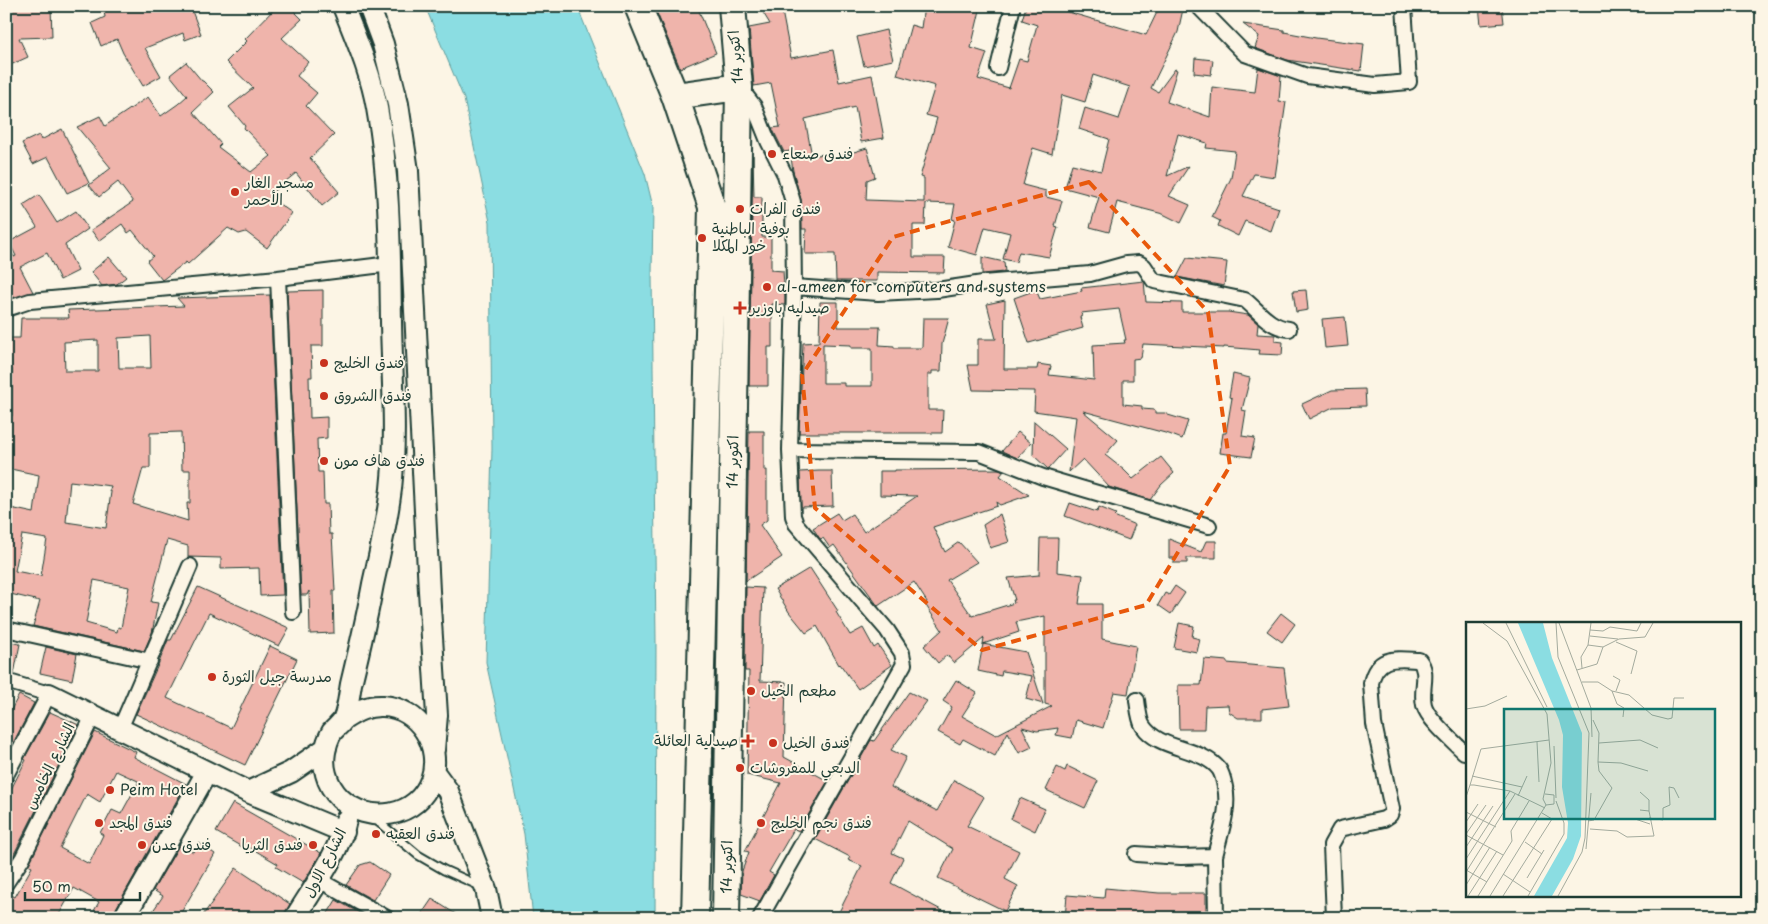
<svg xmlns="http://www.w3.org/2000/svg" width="1768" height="924" font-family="'Playpen Sans','Playpen Sans Arabic',sans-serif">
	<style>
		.water { fill: #8bdde2; stroke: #609d9c }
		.building { fill: #efb4ab; stroke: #1f3d34; fill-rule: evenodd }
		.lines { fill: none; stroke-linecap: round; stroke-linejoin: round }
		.lane-casing { stroke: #1f3d34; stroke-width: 11 }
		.street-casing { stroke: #1f3d34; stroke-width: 18 }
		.secondary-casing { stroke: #1f3d34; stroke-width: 24 }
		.highway-casing { stroke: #1f3d34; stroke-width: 30 }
		.lane { stroke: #fcf5e5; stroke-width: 7 }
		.street { stroke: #fcf5e5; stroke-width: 14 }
		.secondary { stroke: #fcf5e5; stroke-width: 20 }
		.highway { stroke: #fcf5e5; stroke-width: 26 }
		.marked { fill: none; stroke: #e8590c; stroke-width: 4; stroke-dasharray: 10 6; stroke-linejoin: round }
		.poi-dot { fill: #c8321e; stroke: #fcf5e5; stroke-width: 2 }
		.labels { text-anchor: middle; stroke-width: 4; stroke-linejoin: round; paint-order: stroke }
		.street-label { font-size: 15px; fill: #1f3d34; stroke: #fcf5e5 }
		.poi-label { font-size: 15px; fill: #1f3d34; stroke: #fcf5e5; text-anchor: start }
		.inset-road { fill: none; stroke: #a4ab9e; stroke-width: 1 }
		.view { fill: #0f766e; fill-opacity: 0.15; stroke: #0f766e; stroke-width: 2.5 }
		.inset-edge { fill: none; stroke: #1f3d34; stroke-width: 2.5 }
	</style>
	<rect width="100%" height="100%" fill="#fcf5e5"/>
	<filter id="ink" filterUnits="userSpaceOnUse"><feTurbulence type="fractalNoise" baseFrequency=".02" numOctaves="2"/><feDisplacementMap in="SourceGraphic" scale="10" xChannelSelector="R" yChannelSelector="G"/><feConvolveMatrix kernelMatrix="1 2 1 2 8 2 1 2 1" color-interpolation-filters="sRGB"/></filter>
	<g filter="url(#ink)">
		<path class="water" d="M425,6H577L645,174L653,207L652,274L656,643L655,918H533L524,834L486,662L492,449L490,222L464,99Z"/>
		<path class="building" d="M6,6H51L52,37L19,38L28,57L6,67Z
			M103,6H190L201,34L185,40L183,33L145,48L161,76L143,86L123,53L117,39L101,46L92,23L105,17Z
			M277,6H289L302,19L282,38L308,62L297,76L317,93L306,106L334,135L310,158L339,192L322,206L296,173L270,194L274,197L272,199L292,213L267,248L246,232L239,234L228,228L188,264L186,262L162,280L147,261L153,256L132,230L128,233L122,224L99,241L91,230L133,202L118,182L99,197L89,185L111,168L77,127L100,116L105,126L148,97L161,116L178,104L187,96L170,75L186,62L202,81H203L214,92L193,112L221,144L218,147L251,172L271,156L244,128L245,126L229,107L253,88L226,62L247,41L245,39Z
			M654,6H697L716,53L680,68Z
			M759,6H781L791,58L833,50L839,82L872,75L884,138L861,142L855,107L805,119L812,156L830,153L831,159L867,148L875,177L867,180L866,200L924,202V178L920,177L937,118L926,115L935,86L897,75L911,25L921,28L924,6H981L971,48L987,53L978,79L1009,88L1019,59L1027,61L1037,25L1022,20L1026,6H1048L1146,35L1160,6H1176L1183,9L1178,32L1151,88L1158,92L1175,69L1177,70L1167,102L1210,117L1212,87L1255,92L1258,68L1281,76L1279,101L1286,102L1275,177L1254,174L1243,196L1279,208L1271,231L1245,221L1238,236L1218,226L1220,221L1212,217L1231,178L1235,151L1206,148L1207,143L1178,134L1167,176L1189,166L1169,196L1190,205L1181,223L1163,214L1117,202L1109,232L1090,227L1099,197L1065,188L1072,164L1101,171L1109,139L1079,129L1085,108L1119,119L1130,87L1093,75L1085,102L1062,95L1052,154L1033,148L1023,185L1046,191V197L1062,201L1055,226L1058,227L1049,257L1019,252L1016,262L1003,259L1010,233L985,227L977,255L948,247L955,220L952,219L955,204L926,203L925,225H913V257H945L944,273L877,272V281H836L835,254H805L806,229H802L801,200L793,171L790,151L784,152L772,128L780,127L771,83L754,86L749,28L770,24Z
			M1479,6H1502L1504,23L1481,25Z
			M1243,24L1284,30V32L1316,38L1364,44L1361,71L1287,60L1255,48L1259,36Z
			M886,30L893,60L864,66L857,37Z
			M1195,58L1213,60L1211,75L1194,73Z
			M62,129L89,183L67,193L48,157L33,164L22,143L39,135L41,140Z
			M753,155L754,197H762V237H771V270L783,271L785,298V305L772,304V347H768V386H749Z
			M39,195L57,223L76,211L88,229L65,245L78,271L60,280L47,253L20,267L33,292L6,300V242L14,257L16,256L9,242L37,227L23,205Z
			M109,257L126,277L117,284L102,286L91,272Z
			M982,257L1004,262L1005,272L982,274Z
			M1187,258L1227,262L1224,286L1177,277Z
			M1144,281L1146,302L1182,303V312H1228L1248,315L1258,324L1257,334L1275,335V341L1283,342L1282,355L1259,354L1260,350L1224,347V348L1143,344L1141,358L1133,359V380H1123V404L1142,406V409L1155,410V413H1165L1168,415L1188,421L1182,439L1169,434L1083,411L1118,440L1105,455L1124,470L1133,479L1161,457L1174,473L1161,485L1150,500L1109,487L1083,459L1069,472L1076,417L1034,411L1035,391L973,390L968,365H978V339H996L987,304L1005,300L1004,369H1037L1038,364L1051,366L1049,375L1094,380L1093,345L1125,343L1124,340H1126L1119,309L1081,313L1082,316L1080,317L1083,328L1029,343L1014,298L1036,290L1040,299L1082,291L1081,288Z
			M323,290V346H311L312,377H309L310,418L327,417V438L317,439L318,472H323L324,504H328L329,534H332L335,591H333L334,633L310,634L309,591L307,595H301L287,294L288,291Z
			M1306,290L1308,310L1296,312L1293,291Z
			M270,295L283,595L260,596L259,568L221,569V558L188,557V546L167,540L151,602L158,603L152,633L144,651L33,626L40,601L6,593V507L34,513L39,475L6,468V426L8,416H12V369H6V338H20L21,318H69L68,310L184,306L177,298ZM150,336L151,368H119L118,338ZM98,340V371H65L64,342ZM181,432L182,470H190V503H187L188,521L133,504L143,468H150V433ZM70,481L111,486L109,492H111L106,528L66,522ZM22,535L47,539L41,576L15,571ZM94,580L129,587L121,628L118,627L117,632L86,623Z
			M820,302H838V327H880L879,345L894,346V348H922L923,318H949L942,344L941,371H932V374H928V410H943L942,433H799L803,343L819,342ZM823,344L851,345V348H872V386H844V383H823Z
			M1345,317L1348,346L1325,348L1322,319Z
			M1233,374L1250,378L1242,410L1246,411L1242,436L1255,438L1251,457L1220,453L1223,433H1226L1232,398L1229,397Z
			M1365,389L1366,406L1333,407L1309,419L1302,404L1332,390Z
			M1034,421L1066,449L1048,469L1033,455Z
			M749,431H764V470H767V520L760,525L782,557L746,581Z
			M1018,432L1031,443L1017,458L1002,451Z
			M999,469L1004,471L1000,476L1029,495L1000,505L996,502L997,506L933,527L945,552L959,542L977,562L947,580L972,616L1014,603L1013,600H1015L1008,578L1039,575L1040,538H1058L1057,572L1083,575L1079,604H1102V639L1136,646L1128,694L1114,692L1103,728L1076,720L1072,738L1056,735L1058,728L1037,731L1022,727L1032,747L1019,753L1008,732L995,756L963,739L960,744L938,732L952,707L943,701L956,680L977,693L962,716L996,735L1052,706L1045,704V616L1016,622L1019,632L983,644L984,638L954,663L947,655L938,663L924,646L942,630L925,604L927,602L914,582L878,606L834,545L830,548L823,538L820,539L813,528L837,513L842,520L852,514L864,532L917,496L880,495V471H895V470Z
			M819,471H832L833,506L801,507L800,472Z
			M1070,503L1097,512L1099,507L1116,514L1114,516L1135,525L1129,540L1065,516Z
			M1000,514L1009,542L990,548L983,525Z
			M1169,539L1201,552L1206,541H1216V558H1187V563H1174V558H1169Z
			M810,568L838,611L836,612L850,635L863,628L874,648L878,645L892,665L858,689L840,664L839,665L817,626L806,633L789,612L775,589Z
			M1175,586L1185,593L1171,614L1158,605L1165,593L1169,595Z
			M198,587L289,628L279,646L209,613L167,698L231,728L270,646L297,659L245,765L136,714L158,665L168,640H171Z
			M746,587L763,588L760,681L786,682L784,757L828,781L799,831L794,829L769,872L774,875L760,901L741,894L742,871L749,852L745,851L781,783L747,775L749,671H745Z
			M1281,613L1295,624L1282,642L1267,631Z
			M1179,623L1194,626L1192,637L1200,639L1197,652L1174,648Z
			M8,642L20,644L14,674L6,672V650Z
			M983,644L1026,652L1043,704L1026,699L1032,676L1002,671L1001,676L978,671Z
			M46,647L77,654L72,680L40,673Z
			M1204,659L1227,661V663L1284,668L1289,706L1262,709V718H1238L1229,712L1228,705L1205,706L1204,729H1179L1178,685H1201Z
			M909,692L927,701L891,750L906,757L891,787L937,811L954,780L984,797L967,826L1019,851L1005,879L1018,886L1005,911L938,878L953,849L908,821L892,853L903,858L891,883L956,918H836L862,866L848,860L850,857L815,839L871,740L874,741Z
			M19,695L34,703L9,751L6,749V719Z
			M50,712L79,725L12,858L10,857L11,855L6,852V799L26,760L24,759Z
			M95,732L136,752L134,757L186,784L114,912L112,918H90L99,902L74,888L57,918H6V892L15,897L32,867L28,865ZM116,771L138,781V783L121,814L112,810L100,833L103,835L89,864L60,848L87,794L100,802Z
			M1067,766L1098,781L1085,808L1046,790L1057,767L1065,771Z
			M1020,798L1045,809L1035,831L1011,819Z
			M233,803L321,853L303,883L276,867L278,864L244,844L242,847L216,832Z
			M199,843L215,854L178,918H148L163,896L153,890L180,844L193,852Z
			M370,862L389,875L373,900L346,885L360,865Z
			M236,868L290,904L283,918H201Z
			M1105,888L1159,893H1206V918H1116L1092,916V918H1065L1067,895L1104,898Z
			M432,899L462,918H419Z
			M336,900L363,915L361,918H325Z"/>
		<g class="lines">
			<g class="lane-casing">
				<path id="lane" d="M375,819L418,855L444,870L480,886
					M763,912L776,918"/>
			</g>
			<g class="street-casing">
				<path id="street" d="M1198,6L1245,54L1307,76L1375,85L1409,82L1404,6
					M998,68L1012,10V6
					M740,88L754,106L768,141L785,175L793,202L794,287L790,450
					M278,278L293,612
					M794,287L878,293L937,290L983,283L1090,274L1126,264L1139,263L1144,266L1154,281L1245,300C1259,311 1269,327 1289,329
					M6,309L30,301L278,278L390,264
					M6,629L150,661
					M6,681L49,694L6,775
					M1137,700C1138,707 1139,720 1143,726C1158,750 1202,747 1219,769C1222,773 1224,782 1225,787C1230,809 1220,834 1215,856
					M120,729L190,566
					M1136,854L1181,857L1215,856L1216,918
					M319,880L387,918
					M6,883L22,859L93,716
					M760,918L904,664L902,653L887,630L796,524L793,516L790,450L979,452L1043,477L1209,526
					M1334,918L1331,845L1340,829L1384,819L1390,815L1392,809L1374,724L1371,683C1377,655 1396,659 1419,660C1430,673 1420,689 1424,705C1428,720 1453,741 1464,752"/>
			</g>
			<g class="secondary-casing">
				<path id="secondary" d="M343,6C356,39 371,73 377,108C390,178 390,251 391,322C392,377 397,434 391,489C387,521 380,553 373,584C367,617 359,651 351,684C349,695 348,710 343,720C340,725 335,728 332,732C325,744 322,761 326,774C336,813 386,827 416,802C423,796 428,788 431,780C443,746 419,708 383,706C367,705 355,712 343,720
					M369,6L383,44L398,104L408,171L429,591L437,715L434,750
					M49,694L248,792L344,832
					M434,772L448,791L486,889L492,918
					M248,792L291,772L326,748
					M124,918L207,772
					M295,918C312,890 340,852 346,820"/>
			</g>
			<g class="highway-casing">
				<path id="highway" d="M638,6L675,96L712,207L695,918
					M675,96L739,87
					M726,918L739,87L732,6"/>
			</g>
			<use href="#lane" class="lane"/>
			<use href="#street" class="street"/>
			<use href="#secondary" class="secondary"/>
			<use href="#highway" class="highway"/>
		</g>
	</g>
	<path class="marked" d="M1089,182L1208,312L1230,466L1146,605L982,650L815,508L802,375L893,237Z"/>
	<g class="poi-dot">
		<circle cx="772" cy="154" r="5"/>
		<circle cx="235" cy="192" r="5"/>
		<circle cx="740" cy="209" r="5"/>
		<circle cx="702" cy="238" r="5"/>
		<circle cx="767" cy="287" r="5"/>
		<path d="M737.5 300.5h5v5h5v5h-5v5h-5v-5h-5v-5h5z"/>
		<circle cx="324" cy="363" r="5"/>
		<circle cx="324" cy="396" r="5"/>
		<circle cx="324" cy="461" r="5"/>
		<circle cx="212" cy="677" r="5"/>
		<circle cx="751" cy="691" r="5"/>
		<path d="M745.5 733.5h5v5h5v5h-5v5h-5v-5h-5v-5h5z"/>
		<circle cx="773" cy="743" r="5"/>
		<circle cx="740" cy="768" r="5"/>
		<circle cx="110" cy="790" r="5"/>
		<circle cx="99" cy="823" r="5"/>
		<circle cx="761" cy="823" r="5"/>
		<circle cx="376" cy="834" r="5"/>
		<circle cx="142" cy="845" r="5"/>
		<circle cx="313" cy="845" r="5"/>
	</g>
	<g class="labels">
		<g class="street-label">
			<text transform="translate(736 57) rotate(-95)" y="5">14 اكتوبر</text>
			<text transform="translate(733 462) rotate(-89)" y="5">14 اكتوبر</text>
			<text transform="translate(50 766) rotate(-64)" y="5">الشارع الخامس</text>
			<text transform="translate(325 863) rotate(-63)" y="5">الشارع الاول</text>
			<text transform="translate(727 867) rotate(-89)" y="5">14 اكتوبر</text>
		</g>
		<g class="poi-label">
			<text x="782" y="159">فندق صنعاء</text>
			<text x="245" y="188">مسجد الغار<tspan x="245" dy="17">الأحمر</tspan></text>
			<text x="750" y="214">فندق الفرات</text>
			<text x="712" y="234">بوفية الباطنية<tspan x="712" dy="17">خور المكلا</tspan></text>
			<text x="777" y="292">al-ameen for computers and systems</text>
			<text x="750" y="313">صيدليه باوزير</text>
			<text x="334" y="368">فندق الخليج</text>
			<text x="334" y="401">فندق الشروق</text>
			<text x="334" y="466">فندق هاف مون</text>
			<text x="222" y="682">مدرسة جيل الثورة</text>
			<text x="761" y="696">مطعم الخيل</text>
			<text x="738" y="746" text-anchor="end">صيدلية العائلة</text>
			<text x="783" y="748">فندق الخيل</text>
			<text x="750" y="773">الدبعي للمفروشات</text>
			<text x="120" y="795">Peim Hotel</text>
			<text x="109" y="828">فندق المجد</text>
			<text x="771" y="828">فندق نجم الخليج</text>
			<text x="386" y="839">فندق العقبه</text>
			<text x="152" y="850">فندق عدن</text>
			<text x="303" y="850" text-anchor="end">فندق الثريا</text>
		</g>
	</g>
	<g transform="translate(1466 622)">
		<rect width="275" height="275" fill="#fcf5e5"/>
		<path d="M52,1H77L86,36L116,111L115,214L107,237L86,274H68L101,216L102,201L96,165L97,113L93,98Z" fill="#8bdde2"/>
		<path class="inset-road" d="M17,1L41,19L81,92L85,141L77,177L80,183L88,182V173L79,172M40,1L81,85M90,1L92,35L123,111L119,216L116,230L92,274M93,1L125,86L126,115M124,8L137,9L144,5L171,9L175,1M124,14L152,17M150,20L171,29L165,52M122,23L137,25M116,46L115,35L122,23L125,1M111,48L131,42L137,25L153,17L179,15L187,1M147,54L154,58L150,69M116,60H132L146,69L151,82L158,86L157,95M146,69L163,73L186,93L202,97L206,96L208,76H218M0,87L19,84L41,74M127,98L133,111L132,140M71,120L73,160M133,121L174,118L192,126M88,124L90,176M6,154L56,165M4,163L15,127L83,118M174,170L183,178V189M52,174L61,154M0,175L4,163H8L44,169L79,186M0,190L30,205M183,196L197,198V186L204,183L203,165L208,166L213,176M169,197L184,202M122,199L128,198L146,166L133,149L132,140L155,141L182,149M0,200L12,182M124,207L151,209L161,215L188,214L183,189L174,188M0,212L20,183M0,213L37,233M59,220L76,232M0,225L27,184M120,227L125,171M0,237L44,169M0,248L21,260M0,250L49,172M37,252L64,270M61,256L78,228M0,263L24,225M2,274L31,229M12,274L46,219L45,209L63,179M24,274L80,183M37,274L86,197L76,191M62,274L98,212V201L90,179"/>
		<path class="view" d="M38,87H249V197H38Z"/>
		<rect width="275" height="275" class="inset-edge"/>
	</g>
	<rect width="1768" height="924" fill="none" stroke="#fcf5e5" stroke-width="25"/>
	<rect x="12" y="12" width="1743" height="899" fill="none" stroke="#1f3d34" stroke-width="2" filter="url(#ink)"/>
	<path d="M25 892v8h115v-8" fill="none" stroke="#1f3d34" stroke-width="2.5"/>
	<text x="32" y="892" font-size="15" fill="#1f3d34" stroke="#fcf5e5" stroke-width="4" paint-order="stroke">50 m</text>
</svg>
